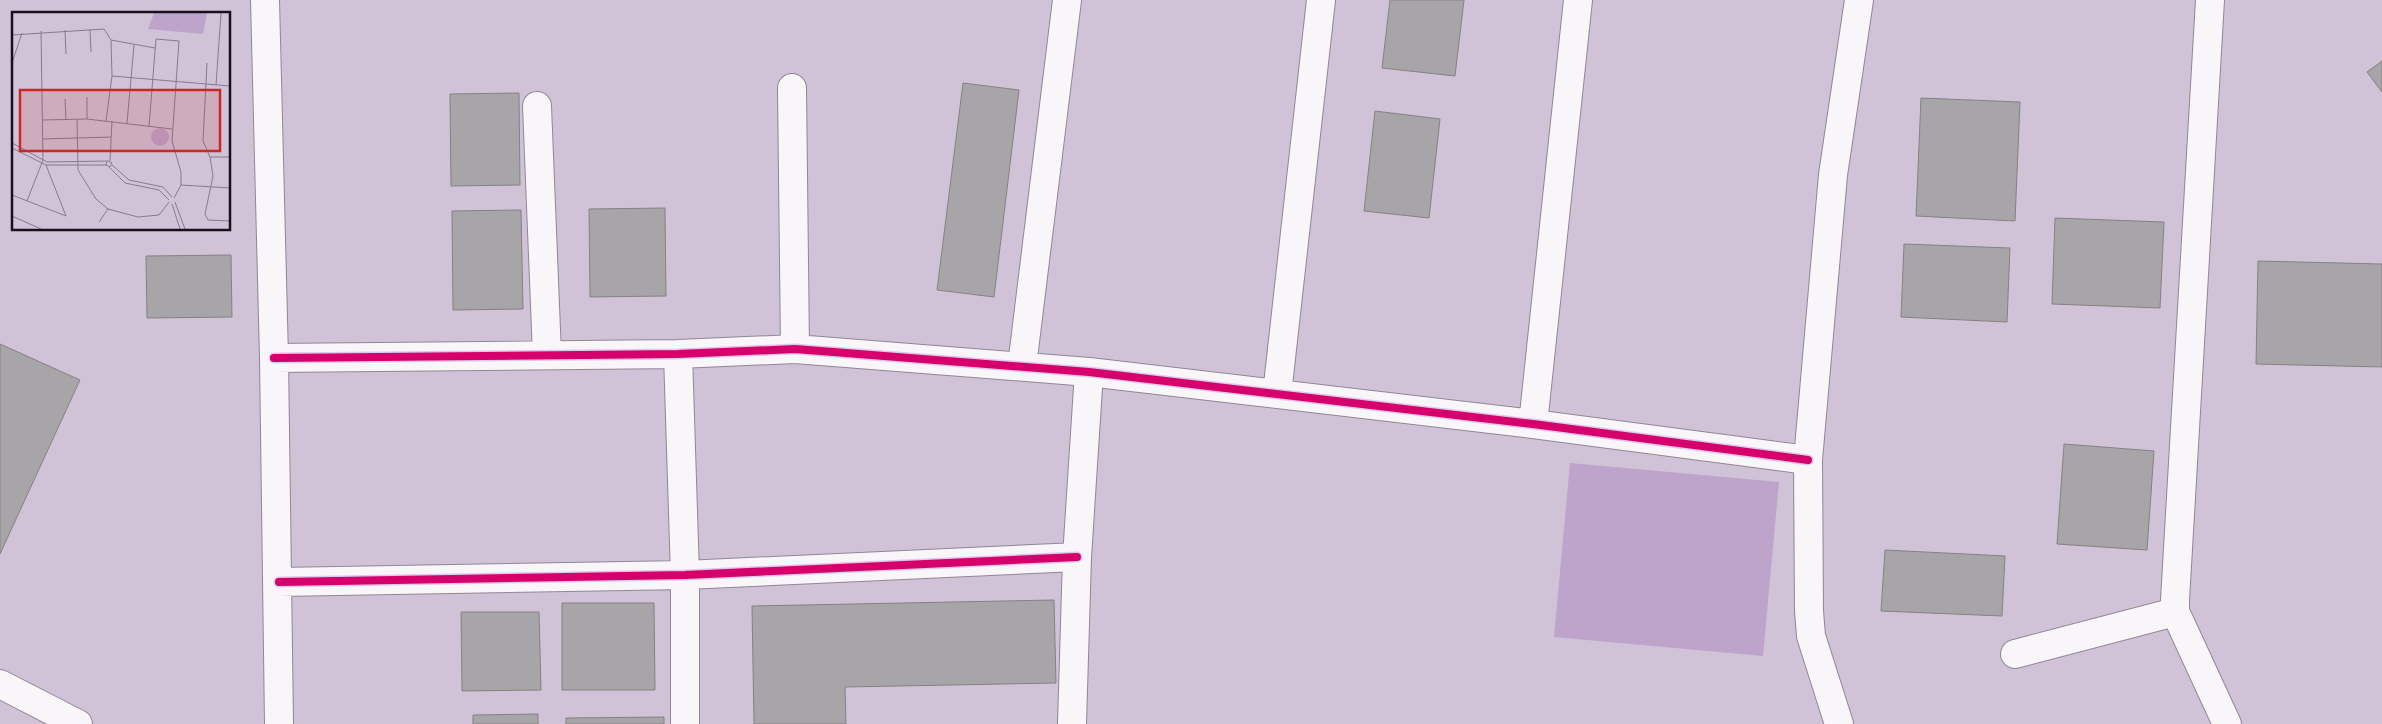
<svg xmlns="http://www.w3.org/2000/svg" width="2382" height="724" font-family="'PT Sans',sans-serif">
	<style>
		.green { fill: #bea4cb }
		.building { fill: #a7a5a7; stroke: #848284 }
		.lines { fill: none; stroke-linecap: round; stroke-linejoin: round }
		.minor-casing { stroke: #918696; stroke-width: 30 }
		.minor { stroke: #f8f6f9; stroke-width: 28 }
		.cycleway-casing { stroke: #e0c8ec; stroke-width: 11 }
		.cycleway { stroke: #d6006c; stroke-width: 8 }
		.inset-road { fill: none; stroke: #867b8c; stroke-width: 1 }
		.view { fill: #cc2727; fill-opacity: 0.15; stroke: #cc2727; stroke-width: 2.5 }
		.inset-edge { fill: none; stroke: #180f1c; stroke-width: 2.5 }
	</style>
	<rect width="100%" height="100%" fill="#d0c3d7"/>
	<path class="green" d="M1570,463L1779,482L1763,656L1554,637Z"/>
	<path class="building" d="M1390,0H1464L1455,76L1382,68Z
		M2382,61V92L2367,72Z
		M963,83L1019,90L994,297L937,290Z
		M519,93L520,185L451,186L450,94Z
		M1921,98L2020,102L2015,221L1916,216Z
		M1375,111L1440,119L1429,218L1364,211Z
		M665,208L666,296L590,297L589,209Z
		M521,210L523,309L453,310L452,211Z
		M2055,218L2164,222L2160,308L2052,304Z
		M1904,244L2010,248L2007,322L1901,317Z
		M231,255L232,317L147,318L146,256Z
		M2258,261L2382,264V367L2256,364Z
		M0,344L80,380L0,554Z
		M2064,444L2154,451L2147,550L2057,544Z
		M1885,550L2005,556L2002,616L1881,611Z
		M1054,600L1056,683L845,687L846,724H754L752,606Z
		M562,603H654L655,690H562Z
		M461,612H539L541,690L462,691Z
		M538,714V724H473V715Z
		M664,717V724H566V718Z"/>
	<g class="lines">
		<g class="minor-casing">
			<path id="minor" d="M265,0L274,358L279,724
				M2210,0L2175,600V612L2179,620L2227,724
				M792,88L795,349
				M537,106L547,355
				M678,354L685,575V724
				M274,358L678,354L795,349L1089,372L1533,424L1808,460
				M1022,366L1067,0
				M1277,394L1321,0
				M1533,424L1578,0
				M279,582L685,575L1077,557
				M2015,654L2175,612
				M0,684L78,724
				M1072,724L1077,557L1089,372
				M1839,724L1811,636L1809,611L1808,460L1833,175L1859,0"/>
		</g>
		<use href="#minor" class="minor"/>
		<g class="cycleway-casing">
			<path id="cycleway" d="M274,358L678,354L795,349L1089,372L1533,424L1808,460
				M279,582L685,575L1077,557"/>
		</g>
		<use href="#cycleway" class="cycleway"/>
	</g>
	<g transform="translate(12 12)">
		<rect width="218" height="218" fill="#d0c3d7"/>
		<path d="M142,1H195L191,22L136,17ZM139 125a9 9 0 1 1 18 0a9 9 0 1 1-18 0Z" fill="#bea4cb"/>
		<path class="inset-road" d="M78,17L79,40M53,18L54,42M0,23L92,17L99,28L143,36M99,28L100,64M0,51L10,21M195,51L191,129L198,145L201,164L193,202L196,208L218,209M204,73L209,1M75,85V107M53,87L54,108M31,108L75,107L160,117M65,108L66,158L84,187L96,197L126,205L147,203L157,190M94,109L100,64L218,74M115,111L122,33M137,114L144,27L167,29L160,129L169,160V173L162,186M31,127L99,125M0,131L35,150L96,149L100,151L98,155L94,153L95,149M0,136L34,153H94M198,145H218M98,149L100,109M100,153L117,168L151,175L160,185M97,155L113,171L147,178L157,188M169,173L218,176M0,183L54,204L34,153M15,189L31,148L29,19M163,190L173,217M160,192L168,217M0,204L29,217M87,210L96,197"/>
		<path class="view" d="M8,78H208V139H8Z"/>
		<rect width="218" height="218" class="inset-edge"/>
	</g>
</svg>
